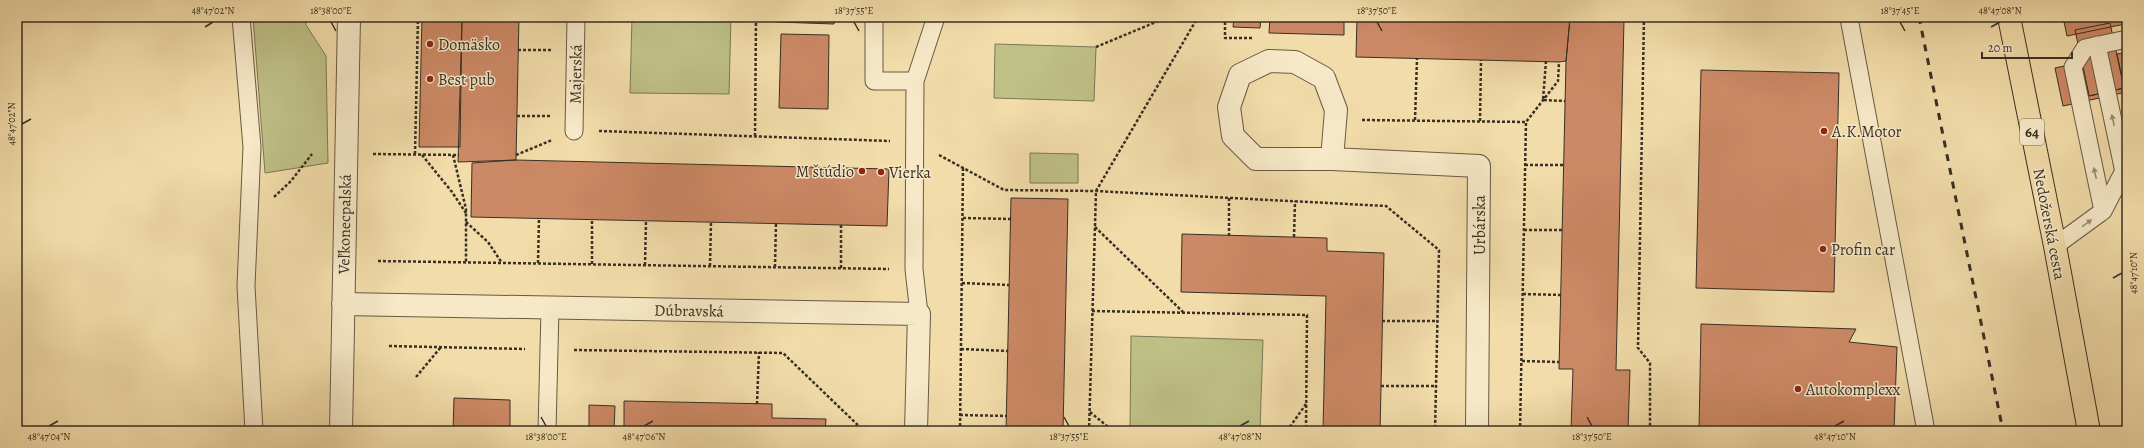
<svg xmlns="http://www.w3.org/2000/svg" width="2144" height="448" font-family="Alegreya,serif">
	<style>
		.green { fill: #bec086; stroke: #7b7855 }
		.building { fill: #cc8965; stroke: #382f24 }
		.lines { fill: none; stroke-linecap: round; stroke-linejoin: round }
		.lane-casing { stroke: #665a46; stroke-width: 19 }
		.street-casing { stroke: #665a46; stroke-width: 24 }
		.primary-casing { stroke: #382f24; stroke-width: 24 }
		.path { stroke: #382f24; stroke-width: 2.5; stroke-dasharray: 3 2; stroke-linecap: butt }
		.lane { stroke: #f7e9c8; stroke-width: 17 }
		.street { stroke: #f7e9c8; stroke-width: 22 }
		.primary { stroke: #f2ddaa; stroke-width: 22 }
		.rail { stroke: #382f24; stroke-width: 3; stroke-dasharray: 7 7; stroke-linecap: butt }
		.oneway { fill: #988c76 }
		.ticks { fill: none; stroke: #382f24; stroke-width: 1.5 }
		.poi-dot { fill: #8f2418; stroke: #f7e9c8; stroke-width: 1.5 }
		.labels { text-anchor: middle; stroke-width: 3; stroke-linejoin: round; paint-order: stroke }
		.shield { fill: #f7e9c8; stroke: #716755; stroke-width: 1 }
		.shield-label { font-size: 15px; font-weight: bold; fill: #382f24 }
		.poi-label { font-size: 16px; fill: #382f24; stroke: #f7e9c8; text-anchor: start }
		.street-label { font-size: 16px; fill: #382f24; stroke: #f7e9c8 }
		.neatline { fill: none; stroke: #382f24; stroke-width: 1.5 }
		.ticks-label { font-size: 10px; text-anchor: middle; fill: #382f24 }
	</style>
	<rect width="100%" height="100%" fill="#f2ddaa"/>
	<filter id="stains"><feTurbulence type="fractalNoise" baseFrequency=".005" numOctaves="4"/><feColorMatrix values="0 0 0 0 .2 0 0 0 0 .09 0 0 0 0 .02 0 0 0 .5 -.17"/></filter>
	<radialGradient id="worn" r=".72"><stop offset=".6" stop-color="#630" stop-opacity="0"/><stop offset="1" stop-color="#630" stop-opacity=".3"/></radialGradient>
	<path class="green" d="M253,17H306V25L326,56L328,163L265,173Z
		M632,17H731L729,94L630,93Z
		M995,44L1096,47L1094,101L994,98Z
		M1030,153L1078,154V183H1030Z
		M1131,336L1263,340L1260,431H1130Z"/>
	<path class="building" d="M422,17H462L460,147H419Z
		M462,17H519L516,160L458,162Z
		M777,17H835L834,24L777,22Z
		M1234,17H1261L1260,28L1233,27Z
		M1270,17H1344V35L1269,33Z
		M1357,17H1570V18L1566,61L1559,62L1356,57Z
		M2063,17H2124L2125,24L2067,36Z
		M1570,18L1624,19L1616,370H1630L1628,431H1571L1573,369H1559L1566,61Z
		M2110,23L2124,88L2089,96L2075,30Z
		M781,34L829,35L828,109L779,108Z
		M2127,52V92L2063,106L2055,68L2082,62L2089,96L2124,88L2117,54Z
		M1701,70L1839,73L1834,292L1696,288Z
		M516,160L889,169L887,226L471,217L472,163Z
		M1011,198L1068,199L1063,431H1006Z
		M1182,234L1327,238V251L1384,253L1380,431H1323L1326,296L1181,292Z
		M1701,324L1856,329L1849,342L1897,347L1894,431H1699Z
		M454,398L510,400V431H453Z
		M624,401L772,404V418L826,419L825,431H624Z
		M589,405L615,406L614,431H589Z"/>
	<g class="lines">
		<g class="lane-casing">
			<path id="lane" d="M241,17L252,147L246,286L254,431
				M874,17V81H915
				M1849,18L1926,431
				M2097,45L2124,172
				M574,131L576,17
				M2103,211L2073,67L2085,48L2127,39
				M2055,246L2103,211L2127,165
				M919,314L914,269L915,81L936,17
				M547,431L550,308"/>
		</g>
		<g class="street-casing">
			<path id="street" d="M1332,159L1336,110L1324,78L1295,62L1269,61L1240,75L1229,107L1233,136L1256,159H1332L1479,166L1477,431
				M343,304L919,314L916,431
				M341,431L349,17"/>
		</g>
		<g class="primary-casing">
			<path id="primary" d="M2009,17L2055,246L2089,431"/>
		</g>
		<path class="path" d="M1225,17V38H1252
			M1644,17L1638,348L1650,363V431
			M1096,47L1168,17
			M518,50H551
			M1546,61L1543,100L1565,101
			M517,116H550
			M1362,120L1526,122
			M1415,120L1417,59
			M1480,121L1481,60
			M599,131L890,141
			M755,136L756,17
			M373,154L459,155
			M415,154L418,17
			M422,155L452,192L466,213
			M453,155L466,209V262
			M516,155L552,140
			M939,155L1004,190L1096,191L1386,206L1439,250L1435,431
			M1525,165H1563
			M274,197L291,181L312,154
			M963,218L1011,219
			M466,222L488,242L502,263
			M1095,227L1183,312
			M1524,230H1562
			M1229,236V198
			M1294,237L1295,201
			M378,261L889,269
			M538,263L539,218
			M592,264V219
			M645,265L646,221
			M710,266L711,222
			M775,267L776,223
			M841,268V225
			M962,283L1009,285
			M1523,294L1561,295
			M1092,311L1307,315L1306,431
			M1382,321H1437
			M389,346L525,349
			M961,349L1008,351
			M574,350L783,353L864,431
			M1522,361L1559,362
			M416,377L441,347
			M1381,386H1436
			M757,404L759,352
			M1090,412L1113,431
			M960,415L1007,416
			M414,428L453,429
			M1520,430H1571
			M960,431L963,168
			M1089,431L1096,191L1198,17
			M1287,431L1306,404
			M1520,431L1526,122L1558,81L1559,62"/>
		<use href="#lane" class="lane"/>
		<use href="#street" class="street"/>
		<use href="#primary" class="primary"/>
		<path class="rail" d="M1919,17L2003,431"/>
	</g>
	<defs><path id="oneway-solid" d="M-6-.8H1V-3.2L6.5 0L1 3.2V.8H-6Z"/></defs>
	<g class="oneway">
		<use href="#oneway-solid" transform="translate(2113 120) rotate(-102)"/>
		<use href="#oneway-solid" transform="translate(2095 173) rotate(-102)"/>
		<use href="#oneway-solid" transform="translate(2087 223) rotate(-36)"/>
	</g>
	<path class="ticks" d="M331,22L336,31M854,22L859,31M1377,22L1382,31M1900,22L1905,31M205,27L213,22M1991,27L2000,22M22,124L31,119M2113,278L2122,273M541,417L546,426M1064,417L1069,426M1587,417L1592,426M49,426L58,421M644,426L653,421M1240,426L1249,421M1835,426L1844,421"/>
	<g class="poi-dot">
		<circle cx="430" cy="44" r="4"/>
		<circle cx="430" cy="79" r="4"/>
		<circle cx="1824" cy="131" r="4"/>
		<circle cx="862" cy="171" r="4"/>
		<circle cx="881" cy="172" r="4"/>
		<circle cx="1823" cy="249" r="4"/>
		<circle cx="1798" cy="389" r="4"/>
	</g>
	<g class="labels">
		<rect class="shield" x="2020" y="119" width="24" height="26" rx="3"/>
		<g class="shield-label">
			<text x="2032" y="137">64</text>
		</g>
		<g class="poi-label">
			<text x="438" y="50">Domäsko</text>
			<text x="438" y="85">Best pub</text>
			<text x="1832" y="137">A.K.Motor</text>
			<text x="854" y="177" text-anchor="end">M štúdio</text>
			<text x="889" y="178">Vierka</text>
			<text x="1831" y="255">Profin car</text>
			<text x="1806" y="395">Autokomplexx</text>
		</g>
		<g class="street-label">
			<text transform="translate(575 74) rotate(-89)" y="6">Majerská</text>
			<text transform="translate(344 224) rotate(-89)" y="6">Veľkonecpalská</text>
			<text transform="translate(2050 224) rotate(79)" y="6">Nedožerská cesta</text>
			<text transform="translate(1479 225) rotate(-90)" y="6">Urbárska</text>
			<text transform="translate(689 310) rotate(1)" y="6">Dúbravská</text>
		</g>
	</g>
	<rect width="2144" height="448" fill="none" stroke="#f2ddaa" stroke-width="44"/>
	<path d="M1982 52v6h90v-6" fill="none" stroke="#382f24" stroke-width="2"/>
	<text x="1988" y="52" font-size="12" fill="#382f24" stroke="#f7e9c8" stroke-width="3" paint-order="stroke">20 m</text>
	<rect x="22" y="22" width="2100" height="404" class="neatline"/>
	<g class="ticks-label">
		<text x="213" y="14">48°47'02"N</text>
		<text x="331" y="14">18°38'00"E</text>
		<text x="854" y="14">18°37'55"E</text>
		<text x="1377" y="14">18°37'50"E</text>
		<text x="1900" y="14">18°37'45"E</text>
		<text x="2000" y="14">48°47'08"N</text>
		<text transform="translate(11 124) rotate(-90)" y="4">48°47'02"N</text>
		<text transform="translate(2133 273) rotate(-90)" y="4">48°47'10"N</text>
		<text x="49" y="440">48°47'04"N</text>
		<text x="546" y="440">18°38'00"E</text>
		<text x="644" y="440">48°47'06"N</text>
		<text x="1069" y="440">18°37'55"E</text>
		<text x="1240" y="440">48°47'08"N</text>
		<text x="1592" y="440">18°37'50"E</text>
		<text x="1835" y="440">48°47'10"N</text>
	</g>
	<rect width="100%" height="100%" filter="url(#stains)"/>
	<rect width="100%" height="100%" fill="url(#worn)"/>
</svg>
